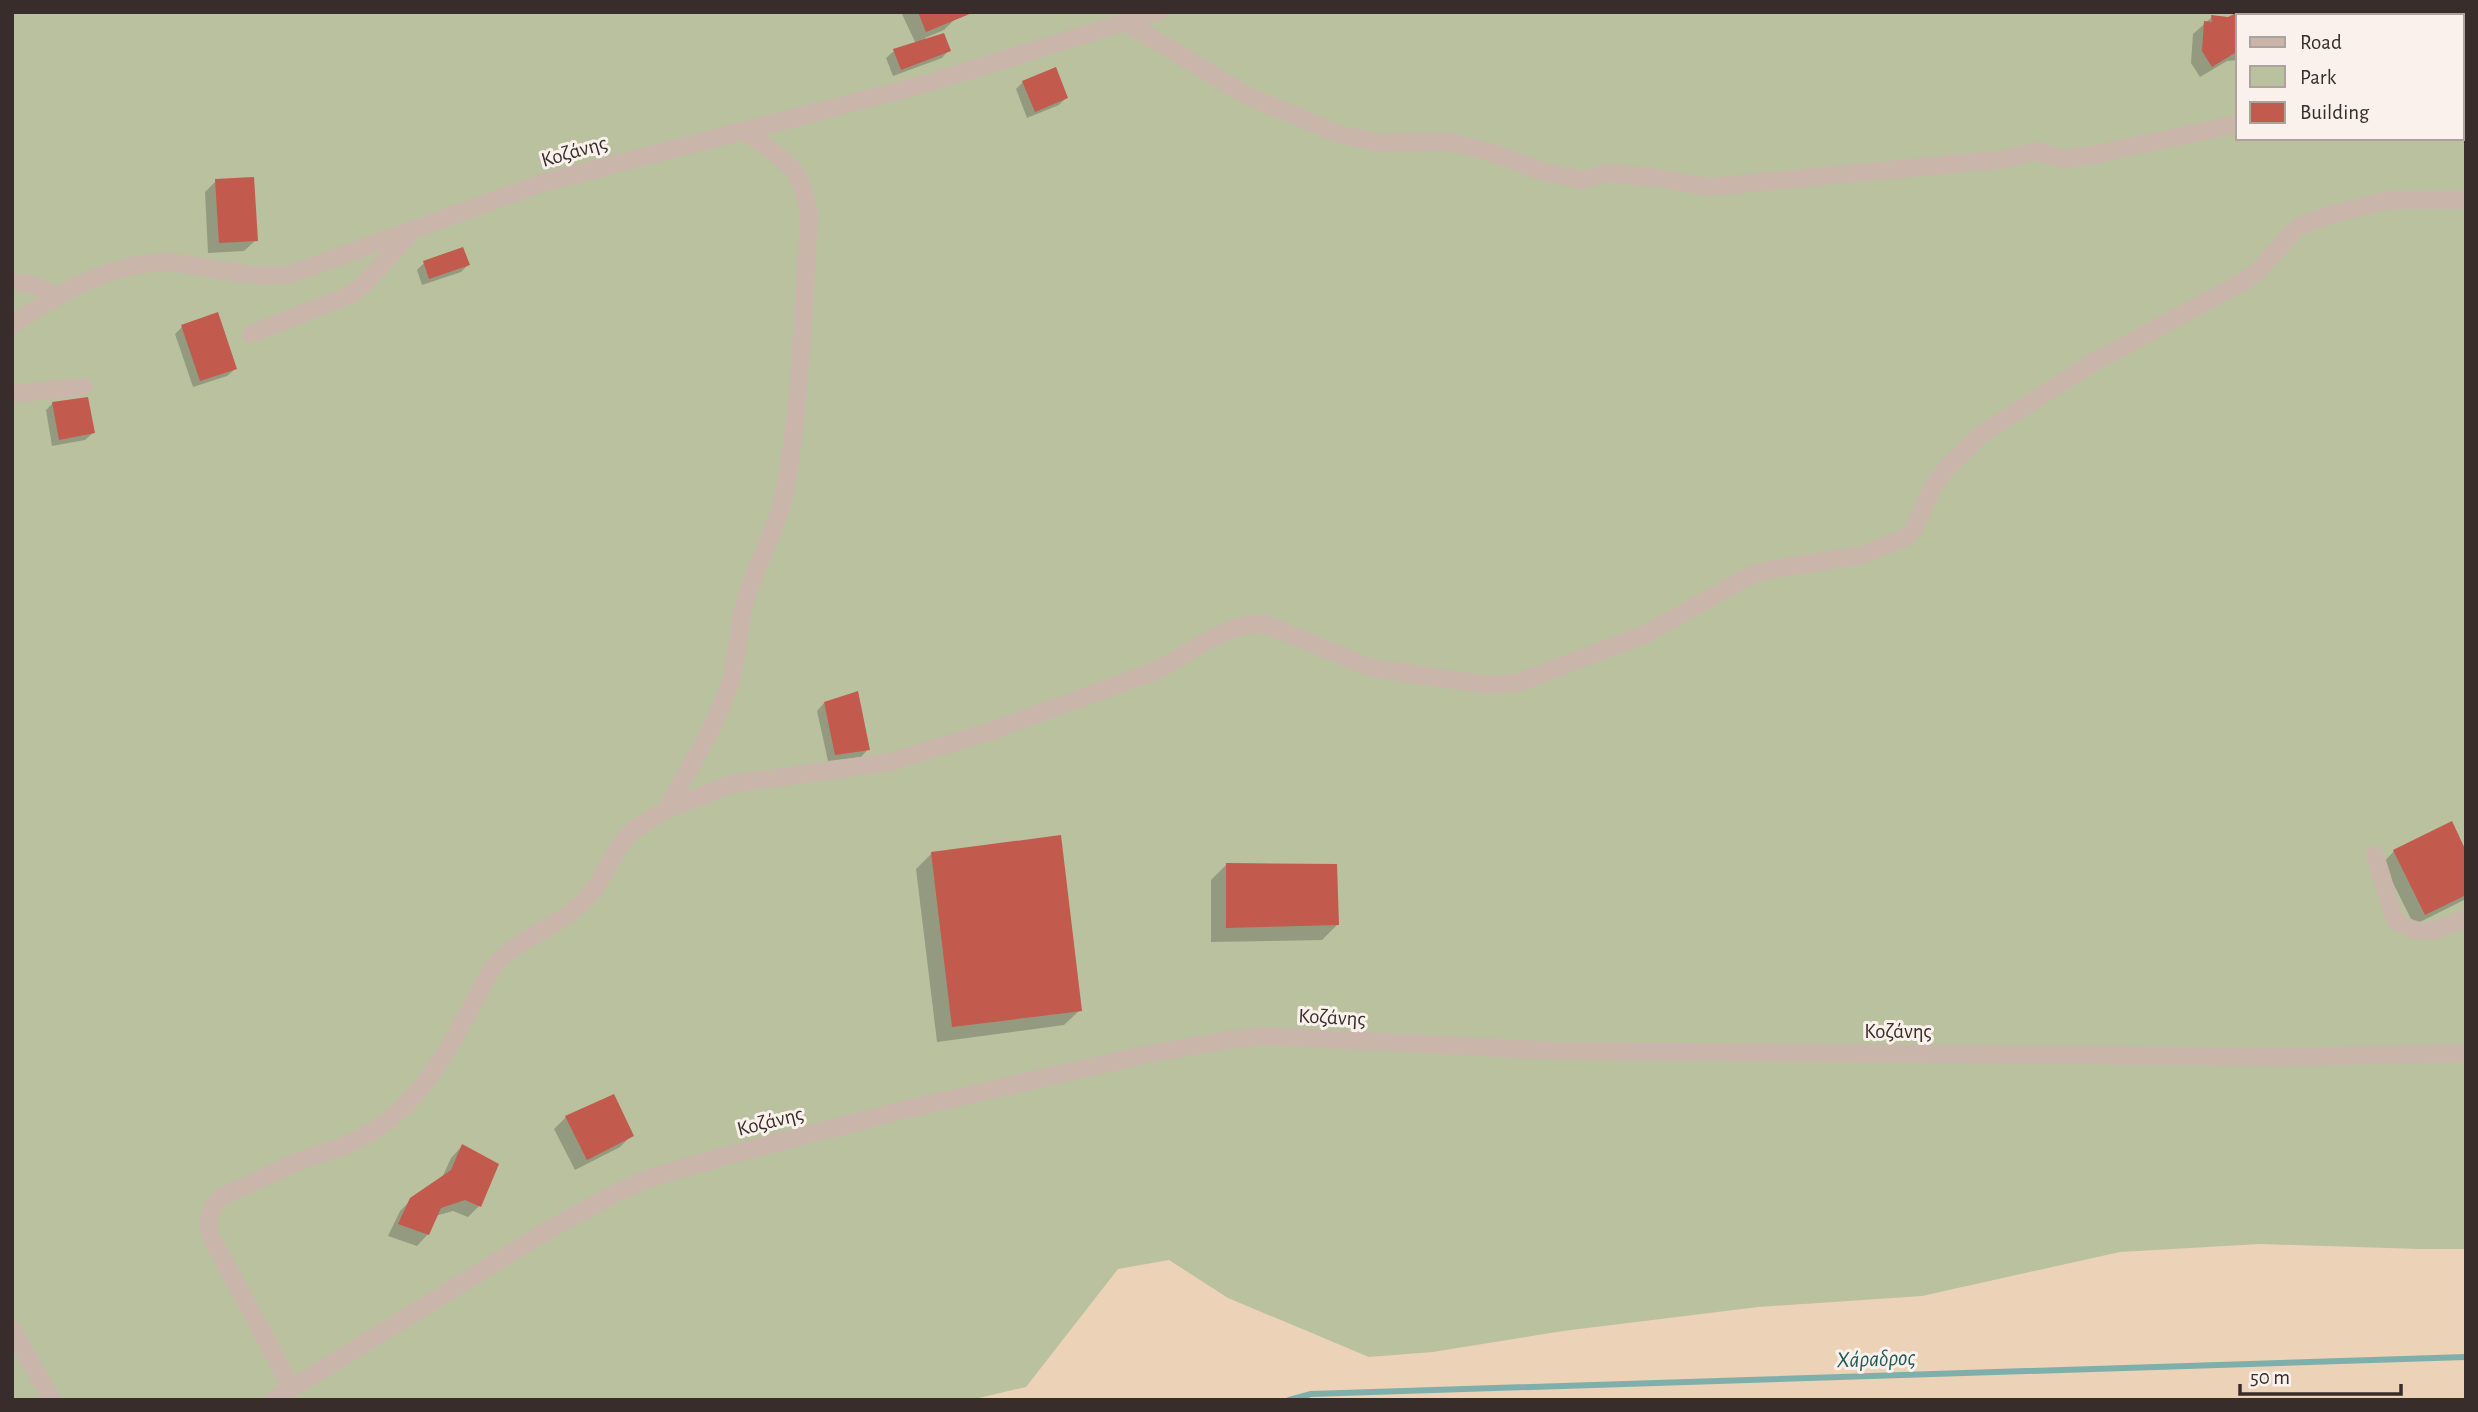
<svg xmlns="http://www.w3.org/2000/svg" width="2478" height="1412" font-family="'Alegreya Sans',sans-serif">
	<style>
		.green { fill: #bac19f; fill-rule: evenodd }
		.sand { fill: #ecd3b7 }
		.shadow { fill: #0003 }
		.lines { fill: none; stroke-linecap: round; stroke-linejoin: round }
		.stream { stroke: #7fafaa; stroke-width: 6 }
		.building { fill: #c25a4d }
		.minor { stroke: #cab5ab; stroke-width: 18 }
		.labels { text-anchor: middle; stroke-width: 6; stroke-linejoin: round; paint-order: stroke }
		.street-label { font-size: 21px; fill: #382d2a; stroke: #faf1ec }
		.water-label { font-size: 23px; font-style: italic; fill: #215955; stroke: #faf1ec }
	</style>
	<rect width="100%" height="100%" fill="#f2e7df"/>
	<path class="green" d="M12,12H2466V1400H12ZM2238,16H2462V138H2238Z"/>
	<path class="sand" d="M2260,1244L2418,1249H2466V1400H970L1026,1387L1118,1269L1169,1260L1228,1298L1369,1357L1433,1352L1563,1331L1758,1307L1922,1296L2120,1252Z"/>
	<path class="shadow" d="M901,12H953L956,18L944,30L925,38L926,40L949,50L942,58L893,76L886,58L894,51L916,44Z
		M2241,12H2265L2268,16H2238V60L2227,61L2200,77L2191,63L2193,34L2212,17L2229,19Z
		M2282,12H2312L2308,16H2283Z
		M1023,82L1066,98L1059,105L1027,118L1016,89Z
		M216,181L256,240L244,251L208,253L205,192Z
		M424,263L468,265L461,272L422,285L417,270Z
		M182,327L235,369L227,376L193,387L175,334Z
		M53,403L93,433L85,440L52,446L46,410Z
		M824,703L868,749L861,757L828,761L817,711Z
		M2394,851L2466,855V899L2414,925L2383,863Z
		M931,854L1080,1010L1064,1025L937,1042L916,869Z
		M1227,864L1338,924L1322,940L1211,942V880Z
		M613,1096L632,1135L620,1147L575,1170L554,1129L566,1117Z
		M462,1146L479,1206L468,1217L453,1211L435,1216L428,1234L417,1246L388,1236L400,1211L412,1199L442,1178L451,1158Z"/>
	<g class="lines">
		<path class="stream" d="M1289,1400L1311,1394L2466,1357"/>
	</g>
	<path class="building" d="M918,12H972V13L926,32Z
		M2238,12V51L2212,67L2202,51L2204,21L2212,22L2211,15L2228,17Z
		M944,33L951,51L901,70L893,49Z
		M1056,67L1068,98L1035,112L1022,81Z
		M254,177L258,241L219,243L215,179Z
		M463,247L470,265L429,279L423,261Z
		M218,312L237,369L200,381L181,325Z
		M88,397L95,433L59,440L52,402Z
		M858,691L870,750L835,755L824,702Z
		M2452,821L2466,851V895L2425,915L2393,850Z
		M1061,835L1082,1011L952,1027L931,852Z
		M1226,863L1337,864L1339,925L1226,928Z
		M614,1094L634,1136L587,1160L565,1116Z
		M462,1144L499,1164L481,1207L465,1200L441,1208L429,1235L398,1224L410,1198L451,1170Z"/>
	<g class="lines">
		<path class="minor" d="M1124,21L1246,95L1339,134L1379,143L1448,142L1491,152L1543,172L1583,180L1609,173L1657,178L1708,187L2008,159L2035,151L2063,159L2092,155L2238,124
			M2462,87L2466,85
			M12,282L31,284L58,296
			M12,324C61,294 114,258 175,263C213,267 252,280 291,274L542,183L925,84L1158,12
			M251,334L350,295L365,283L411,233
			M12,394L84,387
			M667,809C689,767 717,725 731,680C739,651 738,620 748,591C761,556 779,523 786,486C801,399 803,309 809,221C806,168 783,159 744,131
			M2375,855L2395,920C2426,940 2434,930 2466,918
			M12,1329L52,1400
			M292,1388L210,1235C207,1219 210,1208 221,1197C246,1186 270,1174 295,1163C320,1153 347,1147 370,1133C430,1097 459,1029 491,970C514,940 551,930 579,906C600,888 608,861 625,839L632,831L667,809L732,784L890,762L988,732L1155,671C1188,655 1227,621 1265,624L1371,668L1489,685L1517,683L1646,634L1751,575L1774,569L1862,555L1902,539L1912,532L1933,487L1946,469L1983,433L2094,362L2241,283L2257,272L2298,227L2326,216L2389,200H2466
			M273,1400L548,1230L616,1193L650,1178L725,1156L899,1111L1144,1055L1228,1040L1266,1036L1558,1051L2294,1057L2466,1053"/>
	</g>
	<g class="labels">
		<g class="street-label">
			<text transform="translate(574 151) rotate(-16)" y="7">Κοζάνης</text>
			<text transform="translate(1332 1017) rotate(3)" y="7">Κοζάνης</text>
			<text x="1898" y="1038">Κοζάνης</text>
			<text transform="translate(770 1121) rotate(-14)" y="7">Κοζάνης</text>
		</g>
		<g class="water-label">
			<text transform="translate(1876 1358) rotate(-2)" y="8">Χάραδρος</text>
		</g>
	</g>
	<rect width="2478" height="1412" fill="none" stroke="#382d2a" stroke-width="28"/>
	<rect x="2236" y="14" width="228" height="126" fill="#faf1ec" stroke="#aca39e" stroke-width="2"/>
	<rect x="2250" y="37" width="35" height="10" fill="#cab5ab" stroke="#aca39e" stroke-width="2"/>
	<text x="2300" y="49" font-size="21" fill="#382d2a">Road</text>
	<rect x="2250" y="66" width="35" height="21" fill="#bac19f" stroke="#aca39e" stroke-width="2"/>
	<text x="2300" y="84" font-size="21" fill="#382d2a">Park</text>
	<rect x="2250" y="102" width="35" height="21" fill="#c25a4d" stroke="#aca39e" stroke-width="2"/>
	<text x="2300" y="119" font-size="21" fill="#382d2a">Building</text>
	<path d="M2240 1384v10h161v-10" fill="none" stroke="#382d2a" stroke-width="3.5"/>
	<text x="2250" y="1384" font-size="21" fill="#382d2a" stroke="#faf1ec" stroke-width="5" paint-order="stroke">50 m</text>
</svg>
